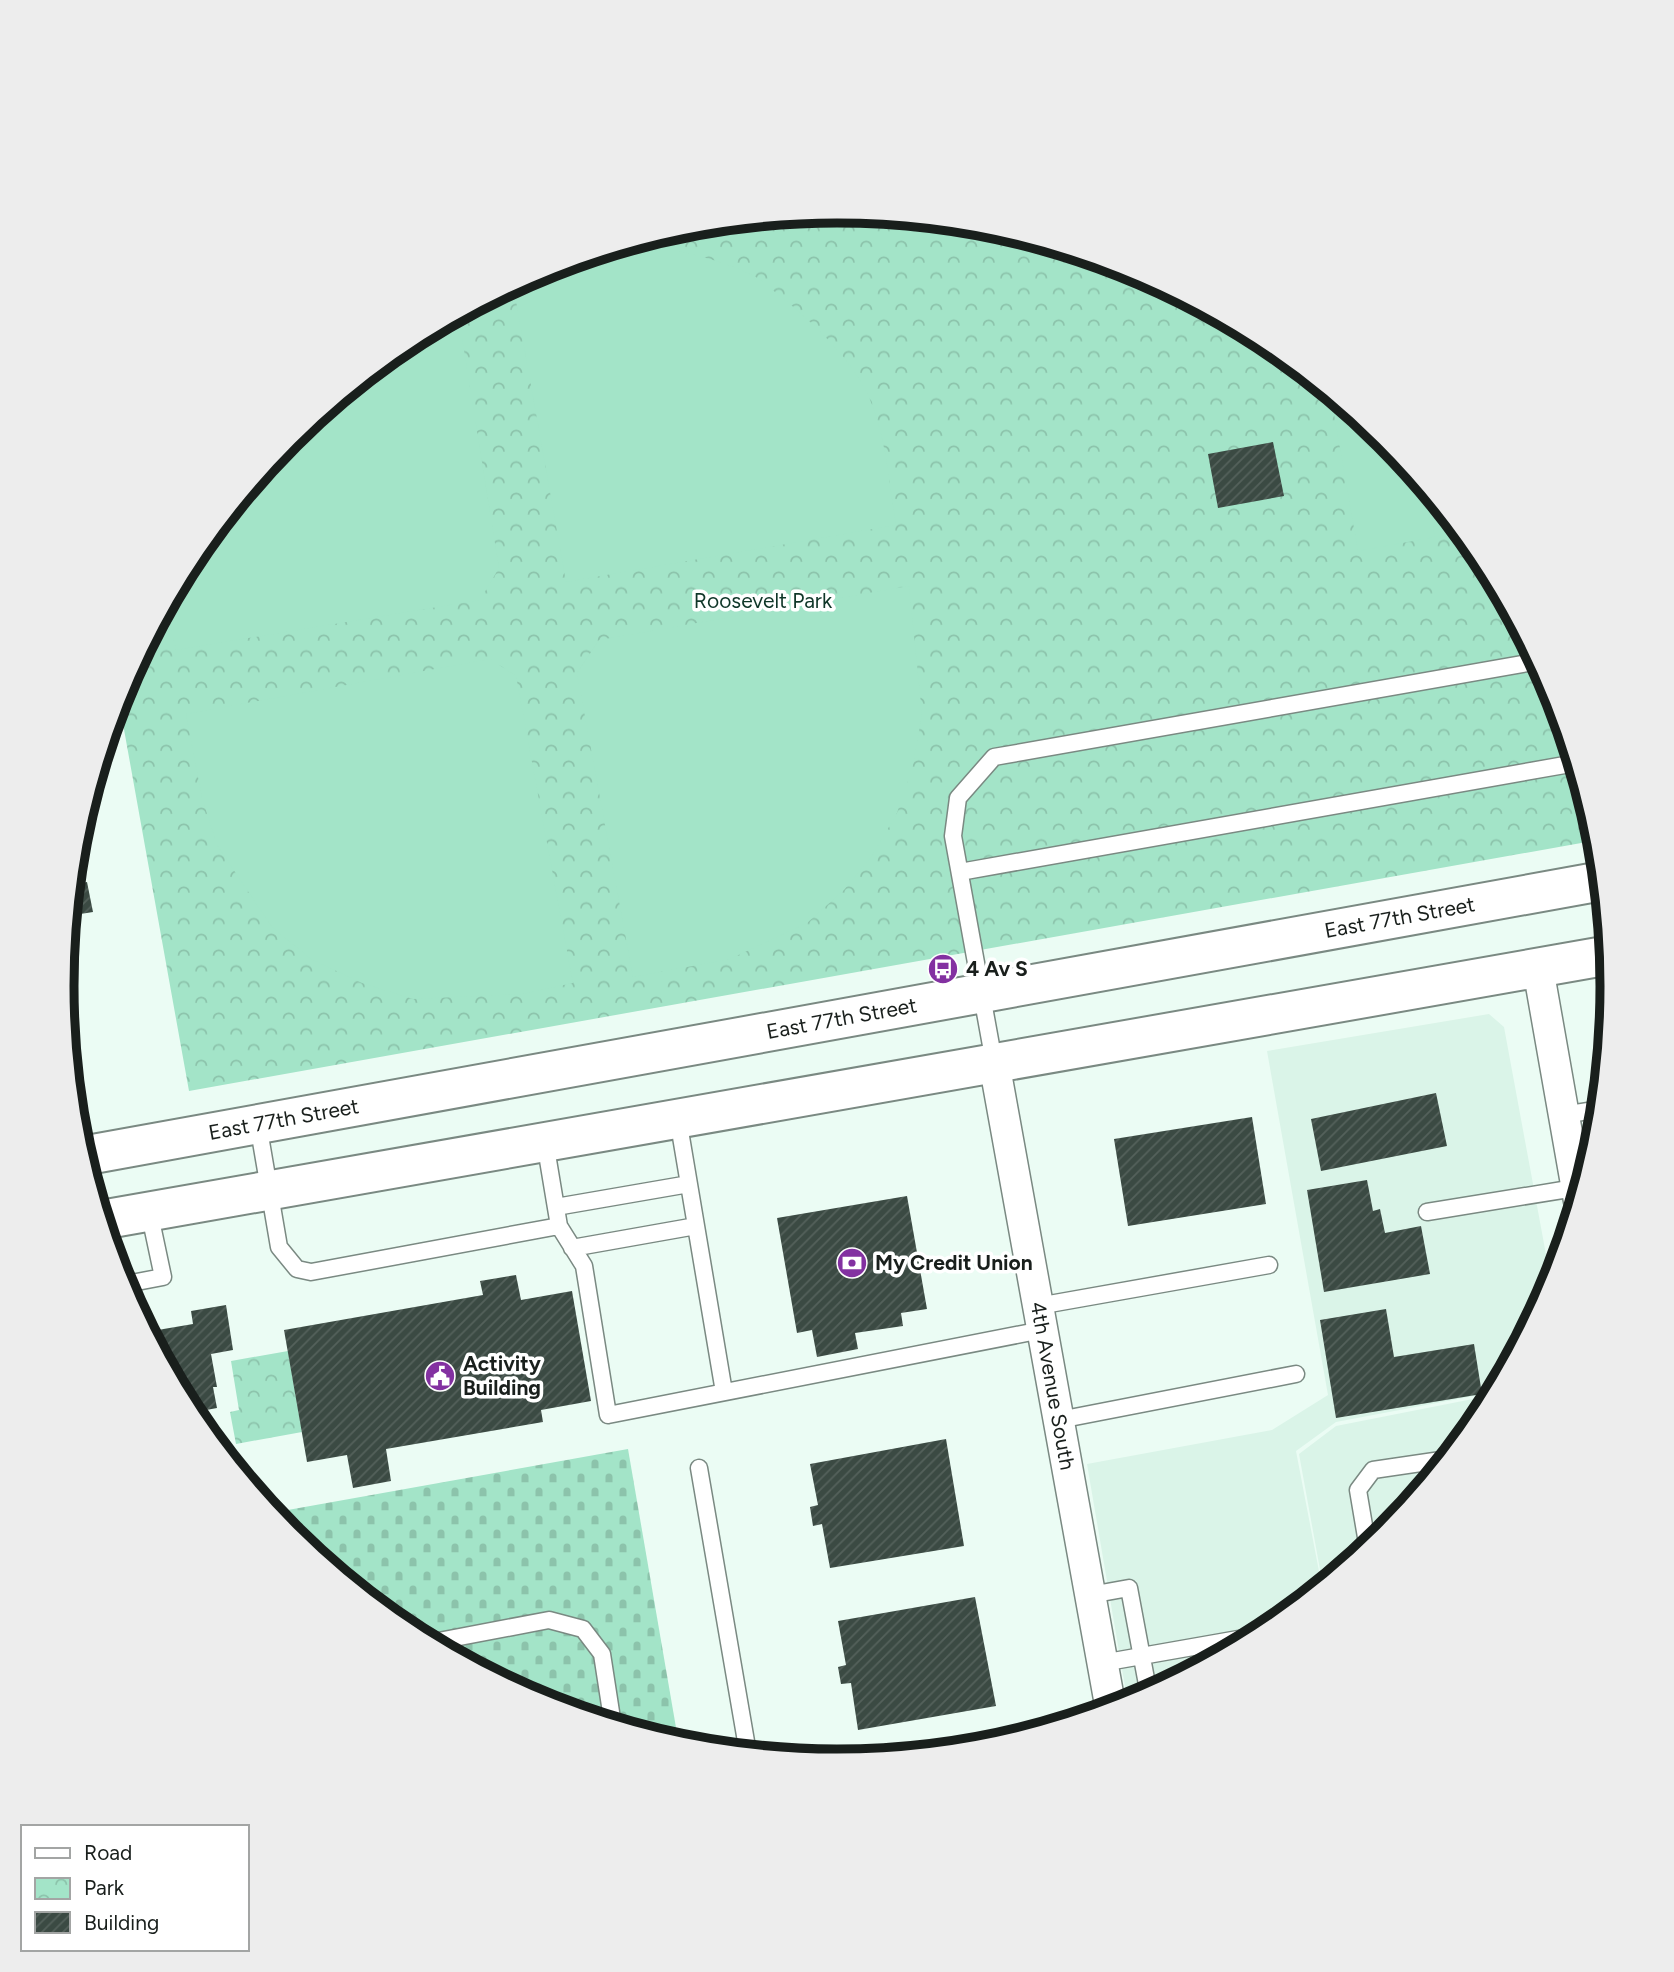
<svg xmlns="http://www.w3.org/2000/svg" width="1674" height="1972" font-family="Figtree,sans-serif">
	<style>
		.built { fill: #daf4e8 }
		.cemetery { fill: url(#cemetery-stones) }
		.park { fill: url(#park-crowns) }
		.garden { fill: #a3e4c8 }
		.water { fill: url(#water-ripples) }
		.building { fill: url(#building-hatch) }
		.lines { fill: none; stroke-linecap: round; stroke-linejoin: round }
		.service-casing { stroke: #7a8982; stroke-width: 19 }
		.minor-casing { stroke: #7a8982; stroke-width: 33 }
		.tertiary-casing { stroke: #7a8982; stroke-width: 42 }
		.service { stroke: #fff; stroke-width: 16 }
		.minor { stroke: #fff; stroke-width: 30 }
		.tertiary { stroke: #fff; stroke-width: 38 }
		.labels { text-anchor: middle; stroke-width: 7; stroke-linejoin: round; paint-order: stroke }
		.park-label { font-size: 21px; fill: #0f3628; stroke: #fff }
		.street-label { font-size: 21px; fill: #191f1c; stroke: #fff }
		.poi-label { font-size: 21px; font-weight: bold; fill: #191f1c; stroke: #fff; text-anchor: start }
		.rim { fill: none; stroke: #191f1c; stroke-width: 9 }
	</style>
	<defs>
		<pattern id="cemetery-stones" width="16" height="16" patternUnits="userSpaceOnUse" patternTransform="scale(1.75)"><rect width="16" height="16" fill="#a3e4c8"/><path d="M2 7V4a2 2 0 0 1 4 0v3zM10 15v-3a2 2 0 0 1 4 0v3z" fill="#8cc3ab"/></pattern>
		<pattern id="park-crowns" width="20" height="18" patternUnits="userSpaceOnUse" patternTransform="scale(1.75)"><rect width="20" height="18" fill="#a3e4c8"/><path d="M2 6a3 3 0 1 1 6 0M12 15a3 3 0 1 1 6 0" fill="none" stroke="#8cc3ab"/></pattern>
		<pattern id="water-ripples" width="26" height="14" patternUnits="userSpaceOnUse" patternTransform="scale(1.75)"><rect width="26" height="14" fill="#74c8a6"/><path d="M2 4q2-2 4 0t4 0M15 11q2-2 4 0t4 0" fill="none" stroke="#64ab8e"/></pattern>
		<pattern id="building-hatch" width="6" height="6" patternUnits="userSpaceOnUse" patternTransform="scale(1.75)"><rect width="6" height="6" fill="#3b4a43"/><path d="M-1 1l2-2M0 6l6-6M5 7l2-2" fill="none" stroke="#54615b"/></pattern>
	</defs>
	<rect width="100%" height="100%" fill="#ebfcf4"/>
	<path class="built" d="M1489,1014L1504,1027L1552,1287L1495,1392L1336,1422L1296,1451L1322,1587L1268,1631L1128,1704L1087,1464L1272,1430L1328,1395L1267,1051Z
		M1493,1395L1482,1417L1385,1535L1323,1586L1299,1454L1336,1426Z"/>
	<path class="cemetery" d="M628,1449L679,1745L540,1703L406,1631L288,1534L271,1513Z"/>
	<path class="park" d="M837,210L989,225L1134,269L1268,341L1386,438L1482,555L1554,689L1598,840L189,1091L118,696L192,555L289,437L406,341L541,269L686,225Z
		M288,1351L302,1432L236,1444L230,1412L239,1410L231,1361Z"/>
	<path class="garden" d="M625,244C664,246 719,258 754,276C762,280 769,287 775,292C809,319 849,355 868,395C886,435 889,482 896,525L566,582L513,284L541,269Z
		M458,313L499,568L480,600L176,650L166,603L192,555L289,437L406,341Z
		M1353,411L1386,438L1426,487L1435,537L1358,551L1334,414Z
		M909,586L922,714L913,765L897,813L872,856L844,890L807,923L730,959L633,977L577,673L599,640Z
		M490,659L516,676L573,983L523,994L413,999L362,983L311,959L272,927L217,845L202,798L186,714Z"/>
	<path class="water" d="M824,1751L854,1759V1760L837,1762L806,1759Z"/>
	<path class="building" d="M1273,442L1284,496L1218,508L1208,454Z
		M76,876L77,884L87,882L93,912L68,916L72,877Z
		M1436,1093L1447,1146L1321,1171L1311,1119Z
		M1252,1117L1266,1204L1128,1226L1114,1139Z
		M1367,1180L1373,1211L1380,1209L1385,1233L1421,1226L1430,1274L1324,1292L1307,1190Z
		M907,1196L927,1309L901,1313L903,1326L855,1333L858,1349L817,1357L812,1330L797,1333L777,1218Z
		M516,1275L521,1300L572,1291L591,1401L541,1410L543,1422L386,1449L391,1481L353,1488L347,1455L307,1462L284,1330L483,1295L480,1281Z
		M226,1305L233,1350L211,1354L217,1387H213L217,1408L190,1413L146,1332L193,1324L191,1311Z
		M1386,1309L1394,1357L1474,1344L1482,1394L1336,1418L1320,1320Z
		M946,1439L964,1546L830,1568L822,1524L813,1526L810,1507L818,1505L810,1464Z
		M975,1597L996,1706L858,1730L851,1683L841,1684L838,1667L846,1665L838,1621Z"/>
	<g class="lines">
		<g class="service-casing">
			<path id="service" d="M960,872L1576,763
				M994,1062L953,836L958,798L994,757L1539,661
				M1563,1115L1601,1109
				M678,1119L724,1392
				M258,1124L279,1247L297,1269L311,1272L559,1226
				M545,1142L559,1226L584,1266L608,1415L1042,1330
				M556,1207L689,1184
				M1427,1212L1581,1187
				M572,1248L696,1226
				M121,1285L163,1277L149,1211
				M1038,1306L1269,1265
				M1059,1420L1296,1374
				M699,1468L748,1753
				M1368,1549L1358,1490L1373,1470L1448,1459
				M1090,1595L1129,1588L1149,1695
				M428,1643L549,1620L583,1629L602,1654L613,1725
				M1102,1663L1261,1635"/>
		</g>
		<g class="minor-casing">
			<g id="minor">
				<path d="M1538,968L1579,1201"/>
				<path id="s1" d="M994,1062L1111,1710"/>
			</g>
		</g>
		<g class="tertiary-casing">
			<g id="tertiary">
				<path id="s2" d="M82,1156L1602,881"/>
				<path d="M101,1220L1610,955"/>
			</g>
		</g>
		<use href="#service" class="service"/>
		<use href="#minor" class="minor"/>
		<use href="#tertiary" class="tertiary"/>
	</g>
	<defs>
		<g id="bus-disc" transform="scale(1.575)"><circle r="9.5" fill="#8331a1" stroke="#fff"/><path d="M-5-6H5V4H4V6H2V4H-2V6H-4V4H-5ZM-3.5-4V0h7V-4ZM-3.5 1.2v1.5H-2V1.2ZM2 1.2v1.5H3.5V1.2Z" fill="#fff"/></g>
		<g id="bank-disc" transform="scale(1.575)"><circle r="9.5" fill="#8331a1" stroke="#fff"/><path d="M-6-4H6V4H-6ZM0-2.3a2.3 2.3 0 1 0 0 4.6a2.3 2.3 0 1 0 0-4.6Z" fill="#fff"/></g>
		<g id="civic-disc" transform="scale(1.575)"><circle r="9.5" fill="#8331a1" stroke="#fff"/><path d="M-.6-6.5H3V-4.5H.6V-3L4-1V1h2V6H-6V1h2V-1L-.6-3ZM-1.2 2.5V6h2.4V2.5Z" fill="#fff"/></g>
	</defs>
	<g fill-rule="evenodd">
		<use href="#bus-disc" x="943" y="969"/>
		<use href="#bank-disc" x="852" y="1263"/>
		<use href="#civic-disc" x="440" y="1376"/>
	</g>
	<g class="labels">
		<g class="park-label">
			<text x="763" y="608">Roosevelt Park</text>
		</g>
		<g class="street-label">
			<text dy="7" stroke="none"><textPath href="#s2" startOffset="1339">East 77th Street</textPath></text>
			<text dy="7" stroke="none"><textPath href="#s2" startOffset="772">East 77th Street</textPath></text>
			<text dy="7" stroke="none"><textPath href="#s2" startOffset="205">East 77th Street</textPath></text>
			<text dy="7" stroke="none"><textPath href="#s1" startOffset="329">4th Avenue South</textPath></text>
		</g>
		<g class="poi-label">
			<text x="966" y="976">4 Av S</text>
			<text x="875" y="1270">My Credit Union</text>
			<text x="463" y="1371">Activity<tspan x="463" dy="24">Building</tspan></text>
		</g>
	</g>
	<path d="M0 0H1674V1972H0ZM74 986a763 763 0 1 1 1526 0a763 763 0 1 1-1526 0Z" fill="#ededed" fill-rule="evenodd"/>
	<path class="rim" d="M74 986a763 763 0 1 1 1526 0a763 763 0 1 1-1526 0Z"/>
	<rect x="21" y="1825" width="228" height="126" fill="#ffffff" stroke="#a3a5a4" stroke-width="2"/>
	<rect x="35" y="1848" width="35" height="10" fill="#ffffff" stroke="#a3a5a4" stroke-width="2"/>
	<text x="84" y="1860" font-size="21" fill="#191f1c">Road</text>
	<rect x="35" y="1878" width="35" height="21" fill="url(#park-crowns)" stroke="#a3a5a4" stroke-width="2"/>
	<text x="84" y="1895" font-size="21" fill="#191f1c">Park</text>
	<rect x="35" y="1912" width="35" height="21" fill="url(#building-hatch)" stroke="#a3a5a4" stroke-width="2"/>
	<text x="84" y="1930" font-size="21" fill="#191f1c">Building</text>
</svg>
